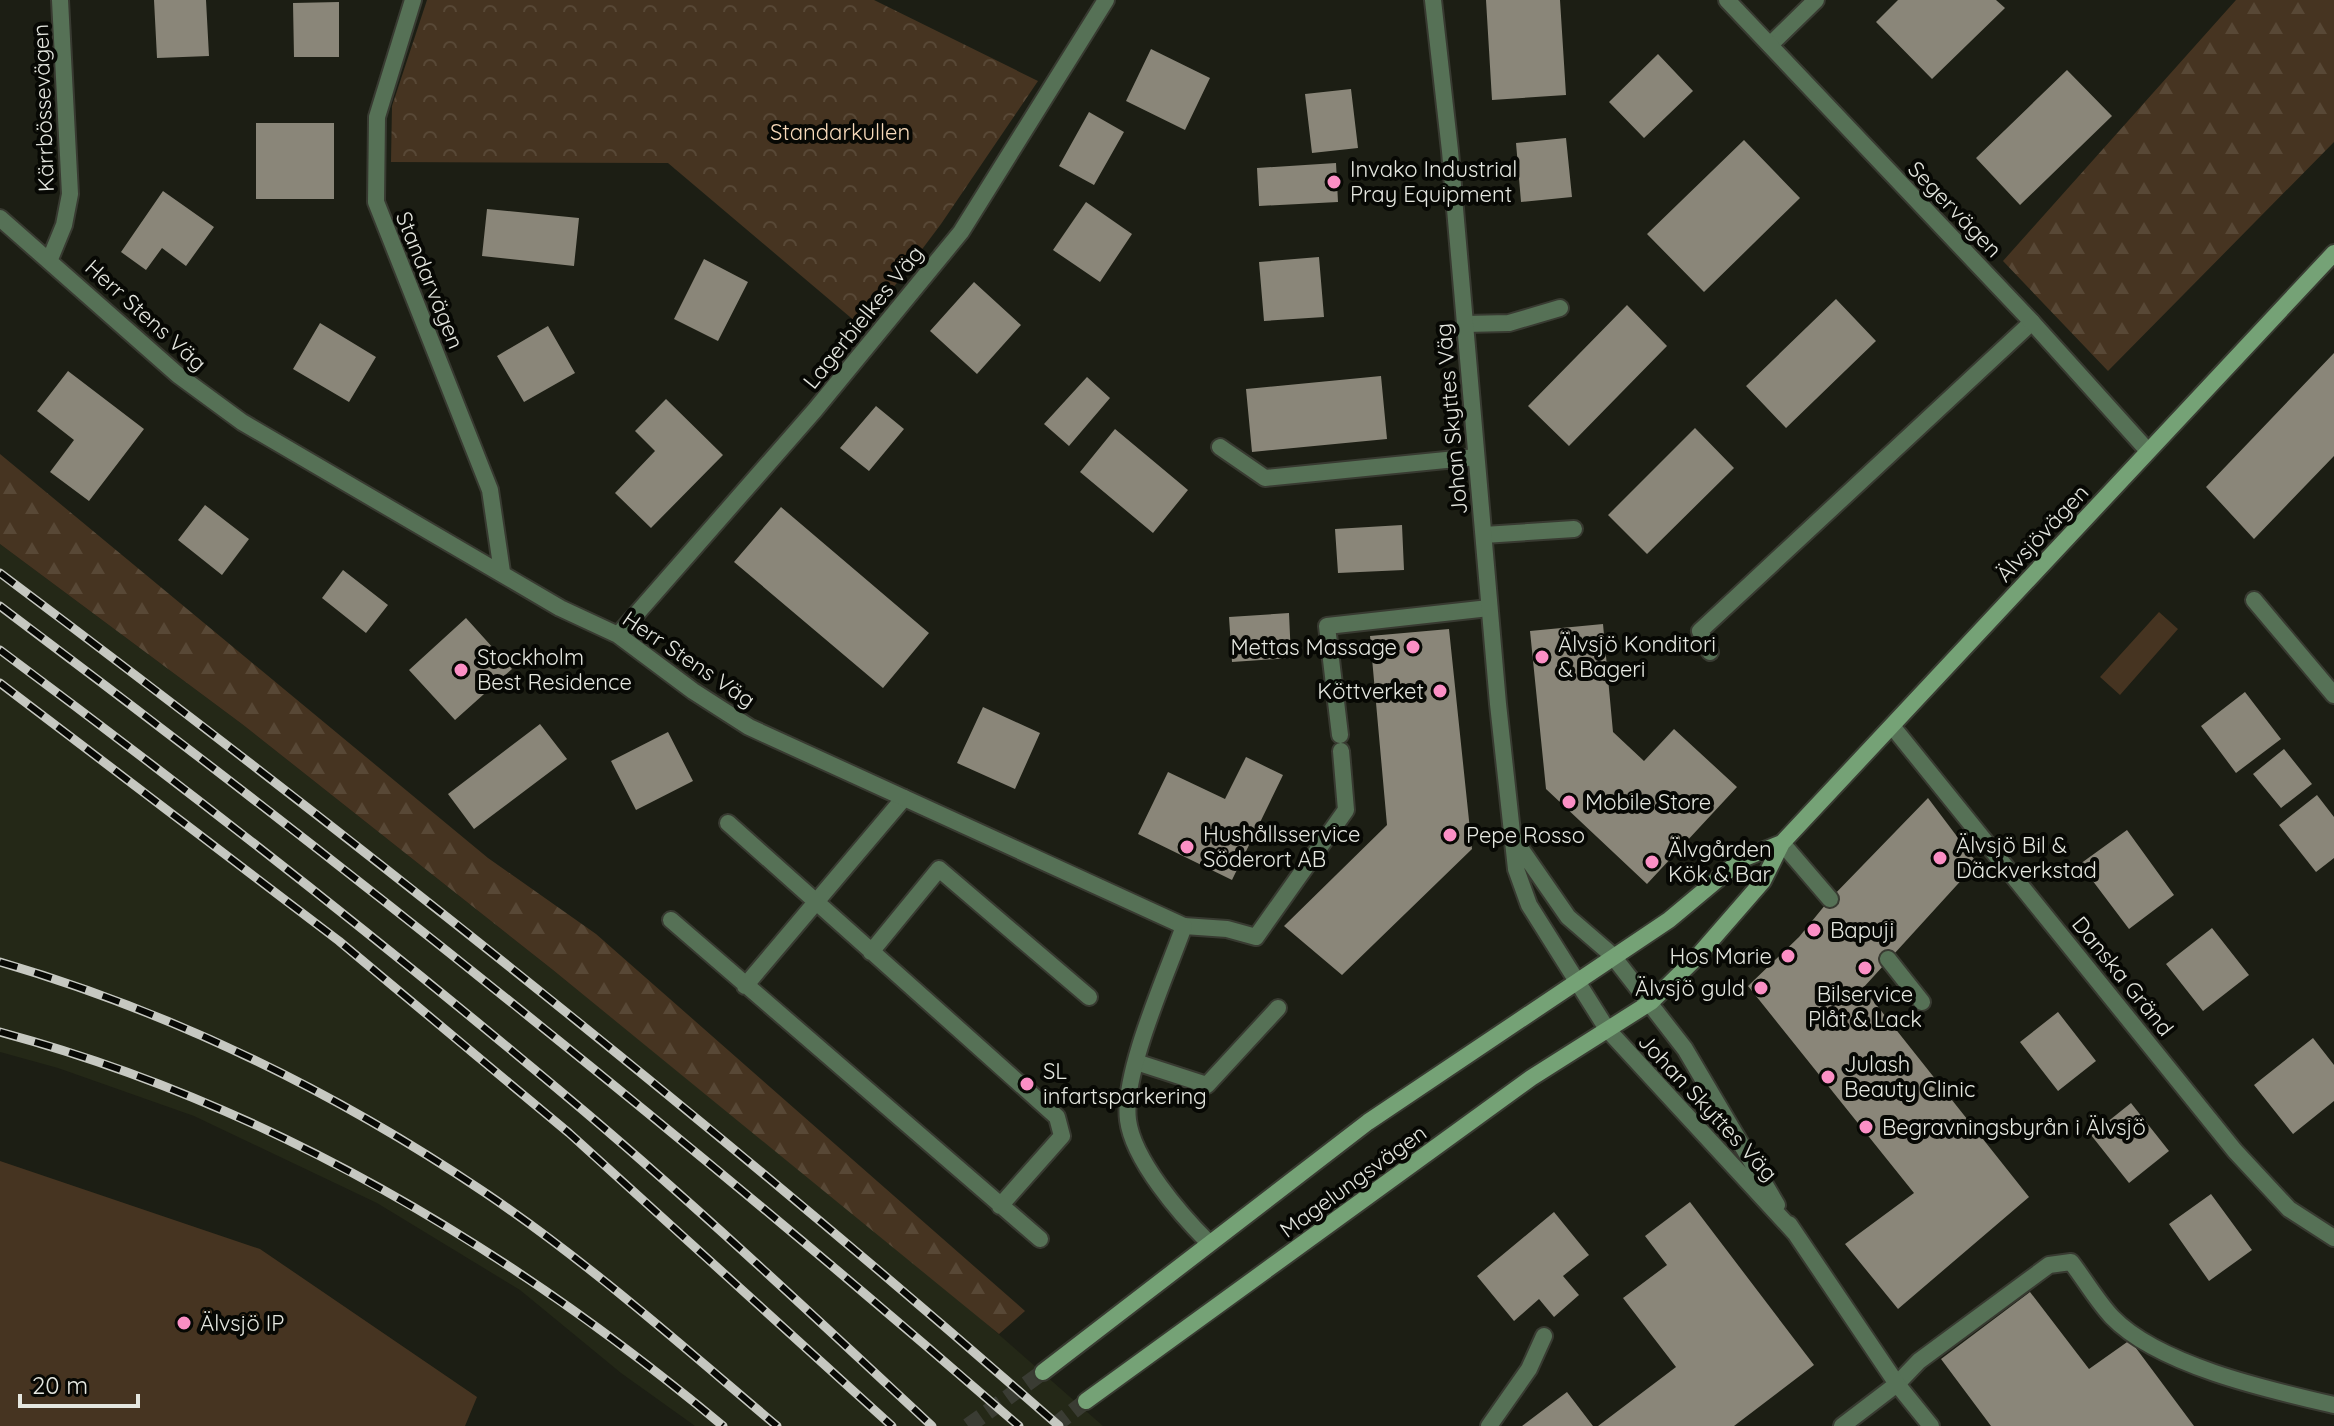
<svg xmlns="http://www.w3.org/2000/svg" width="2334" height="1426" font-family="Quicksand,sans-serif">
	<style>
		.built { fill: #242817 }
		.green { fill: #463421 }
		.forest { fill: url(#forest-firs) }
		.park { fill: url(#park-crowns) }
		.building { fill: #8a8679 }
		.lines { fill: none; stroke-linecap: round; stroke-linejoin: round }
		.secondary-tunnel { stroke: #3a3c33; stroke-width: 16; stroke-dasharray: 16 8; stroke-linecap: butt }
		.lane-casing { stroke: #383a31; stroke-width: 20 }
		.street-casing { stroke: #383a31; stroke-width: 20 }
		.secondary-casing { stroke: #383a31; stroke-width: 20 }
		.lane { stroke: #567156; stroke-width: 16 }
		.street { stroke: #567156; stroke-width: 16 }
		.secondary { stroke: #75a276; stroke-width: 16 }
		.rail-casing { stroke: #c6c8c1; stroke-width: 9 }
		.rail { stroke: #070804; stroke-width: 6; stroke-dasharray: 18; stroke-linecap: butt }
		.poi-dot { fill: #fb8fc5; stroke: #070804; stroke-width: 3 }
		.labels { text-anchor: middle; stroke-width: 8; stroke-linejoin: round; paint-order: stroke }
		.street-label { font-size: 22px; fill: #e5e7e0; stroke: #070804 }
		.park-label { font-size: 22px; fill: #f8dabb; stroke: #070804 }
		.poi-label { font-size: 22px; fill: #e5e7e0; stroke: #070804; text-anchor: start }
	</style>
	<defs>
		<pattern id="forest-firs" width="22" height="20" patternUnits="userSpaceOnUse" patternTransform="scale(2)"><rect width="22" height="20" fill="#463421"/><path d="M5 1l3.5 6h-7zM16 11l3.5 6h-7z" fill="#584836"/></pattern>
		<pattern id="park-crowns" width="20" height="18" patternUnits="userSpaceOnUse" patternTransform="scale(2)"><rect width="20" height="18" fill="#463421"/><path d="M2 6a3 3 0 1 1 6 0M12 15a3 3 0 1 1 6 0" fill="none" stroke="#584836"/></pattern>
	</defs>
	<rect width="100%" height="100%" fill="#1c1e14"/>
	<path class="built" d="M0,544L242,724L553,970L947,1289L1103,1426H695L621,1373L520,1290L377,1203L194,1116L58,1068L0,1052Z"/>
	<path class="green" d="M2159,612L2178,629L2120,695L2100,677Z
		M0,1161L260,1249L477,1397L465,1426H0Z"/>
	<path class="forest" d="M2236,0H2334V142L2108,371L2003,261Z
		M0,454L488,858L596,934L1025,1311L999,1334L553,970L242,724L0,544Z"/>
	<path class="park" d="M427,0H874L1038,81L941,224L863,328L668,163L391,162L392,106Z"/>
	<path class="building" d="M154,0H206L209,56L157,58Z
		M1486,0H1560L1566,95L1492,100Z
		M1898,0H1996L2005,8L1932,79L1876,22Z
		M339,2V57H294L293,3Z
		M1151,49L1210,78L1185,130L1126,101Z
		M1658,54L1693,91L1644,138L1609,102Z
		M2067,70L2112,116L2020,205L1976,158Z
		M1351,89L1358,148L1312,153L1305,94Z
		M1089,112L1124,132L1094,185L1059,166Z
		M256,123H334V199H256Z
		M1566,138L1572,197L1521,202L1516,143Z
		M1744,140L1800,198L1704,292L1647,234Z
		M1336,163L1338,202L1259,206L1257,168Z
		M163,191L214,227L186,266L162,248L146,270L121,252Z
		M1086,202L1132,234L1100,282L1053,250Z
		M487,209L579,218L574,266L482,256Z
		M1319,257L1324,317L1264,321L1259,262Z
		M704,259L748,282L718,341L674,319Z
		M974,282L1021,325L977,374L930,331Z
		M1836,299L1876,341L1786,428L1746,386Z
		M1627,305L1667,346L1569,446L1528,406Z
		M320,323L376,357L349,402L293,369Z
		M548,326L575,373L524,402L497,356Z
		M2334,353V456L2254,539L2206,487Z
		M68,371L144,429L89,501L50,472L74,440L37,411Z
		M1381,376L1387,439L1252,452L1246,389Z
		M1087,377L1110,398L1069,446L1044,424Z
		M666,399L723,455L651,528L615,493L655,451L635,431Z
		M876,406L904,429L869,471L840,448Z
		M1695,428L1734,468L1647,554L1608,515Z
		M1115,429L1188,490L1153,533L1080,472Z
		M205,505L249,539L222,575L178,540Z
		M781,507L929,633L883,688L734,562Z
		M1402,525L1404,570L1338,573L1335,529Z
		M343,570L388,605L366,633L322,598Z
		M1289,613L1291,658L1232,662L1229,617Z
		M466,618L512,669L455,720L409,670Z
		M1603,624L1613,732L1644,761L1674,729L1737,787L1647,884L1546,789L1530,631Z
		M1449,629L1472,849L1342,975L1284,926L1387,825L1370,636Z
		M2245,692L2281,739L2236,773L2201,726Z
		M983,707L1040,733L1015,789L957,763Z
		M540,724L567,759L474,829L448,794Z
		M668,732L693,781L636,810L611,761Z
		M2284,749L2312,784L2281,808L2253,774Z
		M1246,757L1283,775L1232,880L1138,834L1168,772L1225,799Z
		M2317,795L2334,817V858L2316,872L2279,825Z
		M1928,798L1977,863L1863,988L2029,1197L1898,1309L1845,1244L1914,1193L1748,986L1799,937L1830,899Z
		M2127,830L2174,895L2129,929L2080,864Z
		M2212,928L2249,975L2203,1011L2166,964Z
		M2058,1012L2096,1061L2058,1091L2020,1042Z
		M2313,1038L2334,1065V1101L2293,1134L2254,1085Z
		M2131,1103L2169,1151L2129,1183L2091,1135Z
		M2211,1194L2252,1250L2209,1281L2169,1224Z
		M1690,1202L1814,1365L1734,1426H1598L1676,1367L1623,1298L1667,1265L1645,1236Z
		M1554,1212L1589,1255L1563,1276L1579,1295L1554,1317L1539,1299L1514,1321L1477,1276Z
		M2030,1292L2089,1369L2130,1340L2194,1426H1991L1941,1359Z
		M1567,1392L1593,1426H1522Z"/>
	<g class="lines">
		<path class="secondary-tunnel" d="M968,1426L1043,1372
			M1054,1426L1086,1401"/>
		<g class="lane-casing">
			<path id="lane" d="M1770,45L1816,0
				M1465,324L1509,323L1560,308
				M1220,447L1265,478L1476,457
				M1484,535L1574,529
				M1710,652L1700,631L2032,322
				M1340,735L1327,626L1489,608
				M728,823L1057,1117L1062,1136L1000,1206
				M1782,843L1830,899
				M671,920L1040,1239
				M1184,926L1227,929L1256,937L1346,810L1341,751
				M871,952L939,869L1089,997
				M1888,959L1922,1002
				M745,986L904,798
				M1136,1062L1207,1085L1278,1008
				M1897,1384L1919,1361L2049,1265L2071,1262C2085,1280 2097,1301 2112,1317C2158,1365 2269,1390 2334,1405
				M1489,1426L1529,1369L1544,1336"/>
		</g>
		<g class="street-casing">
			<path id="street" d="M413,0L377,117L376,202L490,490L502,572
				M1433,0L1450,151L1498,704L1516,869L1529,905L1607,1029L1795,1233
				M1727,0L2032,322L2148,451
				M0,218L178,375L242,422L560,608L618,635L693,691L749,727L1184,926C1167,974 1122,1073 1128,1120C1133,1160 1181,1215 1208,1242
				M50,259L64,225L70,194L60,0
				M2254,600L2334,695
				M618,635L815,410L961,232L1106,0
				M1892,726L2235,1151L2289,1209L2334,1238
				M1514,839L1568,917L1612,955L1685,1049L1777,1205
				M1789,1224L1897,1384L1931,1426
				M1842,1426L1897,1384"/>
		</g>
		<g class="secondary-casing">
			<path id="secondary" d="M1043,1372L1368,1122L1669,920L1742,859L1782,843
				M1086,1401L1531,1078L1651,1002L1696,958L1763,881L1782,843L2334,253"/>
		</g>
		<use href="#lane" class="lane"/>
		<use href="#street" class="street"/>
		<use href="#secondary" class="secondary"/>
		<g class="rail-casing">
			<path id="rail" d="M0,573C363,845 718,1127 1059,1426
				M0,606C349,868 690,1140 1019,1426
				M0,650C199,798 394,951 584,1111C703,1212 817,1319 932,1426
				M0,683L339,941L569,1133L892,1426
				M0,962C174,1013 334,1091 484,1192C587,1261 682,1346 777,1426
				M0,1032C268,1104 511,1249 723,1426"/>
		</g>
		<use href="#rail" class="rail"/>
	</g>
	<g class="poi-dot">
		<circle cx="1334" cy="182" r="8"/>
		<circle cx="1413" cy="647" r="8"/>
		<circle cx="1542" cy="657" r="8"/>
		<circle cx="461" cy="670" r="8"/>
		<circle cx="1440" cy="691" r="8"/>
		<circle cx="1569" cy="802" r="8"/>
		<circle cx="1450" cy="835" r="8"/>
		<circle cx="1187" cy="847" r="8"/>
		<circle cx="1940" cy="858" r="8"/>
		<circle cx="1652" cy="862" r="8"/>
		<circle cx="1814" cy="930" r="8"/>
		<circle cx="1788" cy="956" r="8"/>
		<circle cx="1865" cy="968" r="8"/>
		<circle cx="1761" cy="988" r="8"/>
		<circle cx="1828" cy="1077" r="8"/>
		<circle cx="1027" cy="1084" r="8"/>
		<circle cx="1866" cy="1127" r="8"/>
		<circle cx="184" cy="1323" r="8"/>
	</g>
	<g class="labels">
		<g class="street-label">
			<text transform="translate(43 108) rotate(-92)" y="8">Kärrbössevägen</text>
			<text transform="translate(1955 209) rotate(46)" y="8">Segervägen</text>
			<text transform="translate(430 280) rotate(68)" y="8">Standarvägen</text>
			<text transform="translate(146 315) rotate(42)" y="8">Herr Stens Väg</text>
			<text transform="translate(863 317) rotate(-51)" y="8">Lagerbielkes Väg</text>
			<text transform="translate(1451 419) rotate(-95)" y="8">Johan Skyttes Väg</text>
			<text transform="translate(2042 533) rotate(-47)" y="8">Älvsjövägen</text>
			<text transform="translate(689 659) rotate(34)" y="8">Herr Stens Väg</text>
			<text transform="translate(2123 976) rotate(51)" y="8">Danska Gränd</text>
			<text transform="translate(1708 1107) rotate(47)" y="8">Johan Skyttes Väg</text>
			<text transform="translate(1353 1181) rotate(-36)" y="8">Magelungsvägen</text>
		</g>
		<g class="park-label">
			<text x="840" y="140">Standarkullen</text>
		</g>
		<g class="poi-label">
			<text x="1350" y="177">Invako Industrial<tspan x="1350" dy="25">Pray Equipment</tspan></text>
			<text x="1558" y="652">Älvsjö Konditori<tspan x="1558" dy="25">&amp; Bageri</tspan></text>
			<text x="1397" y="655" text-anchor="end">Mettas Massage</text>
			<text x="477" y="665">Stockholm<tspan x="477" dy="25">Best Residence</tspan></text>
			<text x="1424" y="699" text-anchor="end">Köttverket</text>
			<text x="1585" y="810">Mobile Store</text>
			<text x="1203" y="842">Hushållsservice<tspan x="1203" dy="25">Söderort AB</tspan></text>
			<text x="1466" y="843">Pepe Rosso</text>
			<text x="1956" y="853">Älvsjö Bil &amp;<tspan x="1956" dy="25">Däckverkstad</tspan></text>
			<text x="1668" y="857">Älvgården<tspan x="1668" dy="25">Kök &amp; Bar</tspan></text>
			<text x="1830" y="938">Bapuji</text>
			<text x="1772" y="964" text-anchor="end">Hos Marie</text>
			<text x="1745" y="996" text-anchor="end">Älvsjö guld</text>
			<text x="1865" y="1002" text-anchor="middle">Bilservice<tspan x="1865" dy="25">Plåt &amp; Lack</tspan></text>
			<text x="1844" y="1072">Julash<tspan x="1844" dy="25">Beauty Clinic</tspan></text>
			<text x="1043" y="1079">SL<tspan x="1043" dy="25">infartsparkering</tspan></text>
			<text x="1882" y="1135">Begravningsbyrån i Älvsjö</text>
			<text x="200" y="1331">Älvsjö IP</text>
		</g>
	</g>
	<path d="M20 1394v12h118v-12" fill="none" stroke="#e5e7e0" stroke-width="4"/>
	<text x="32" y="1394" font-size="24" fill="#e5e7e0" stroke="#070804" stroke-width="6" paint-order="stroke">20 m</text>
</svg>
